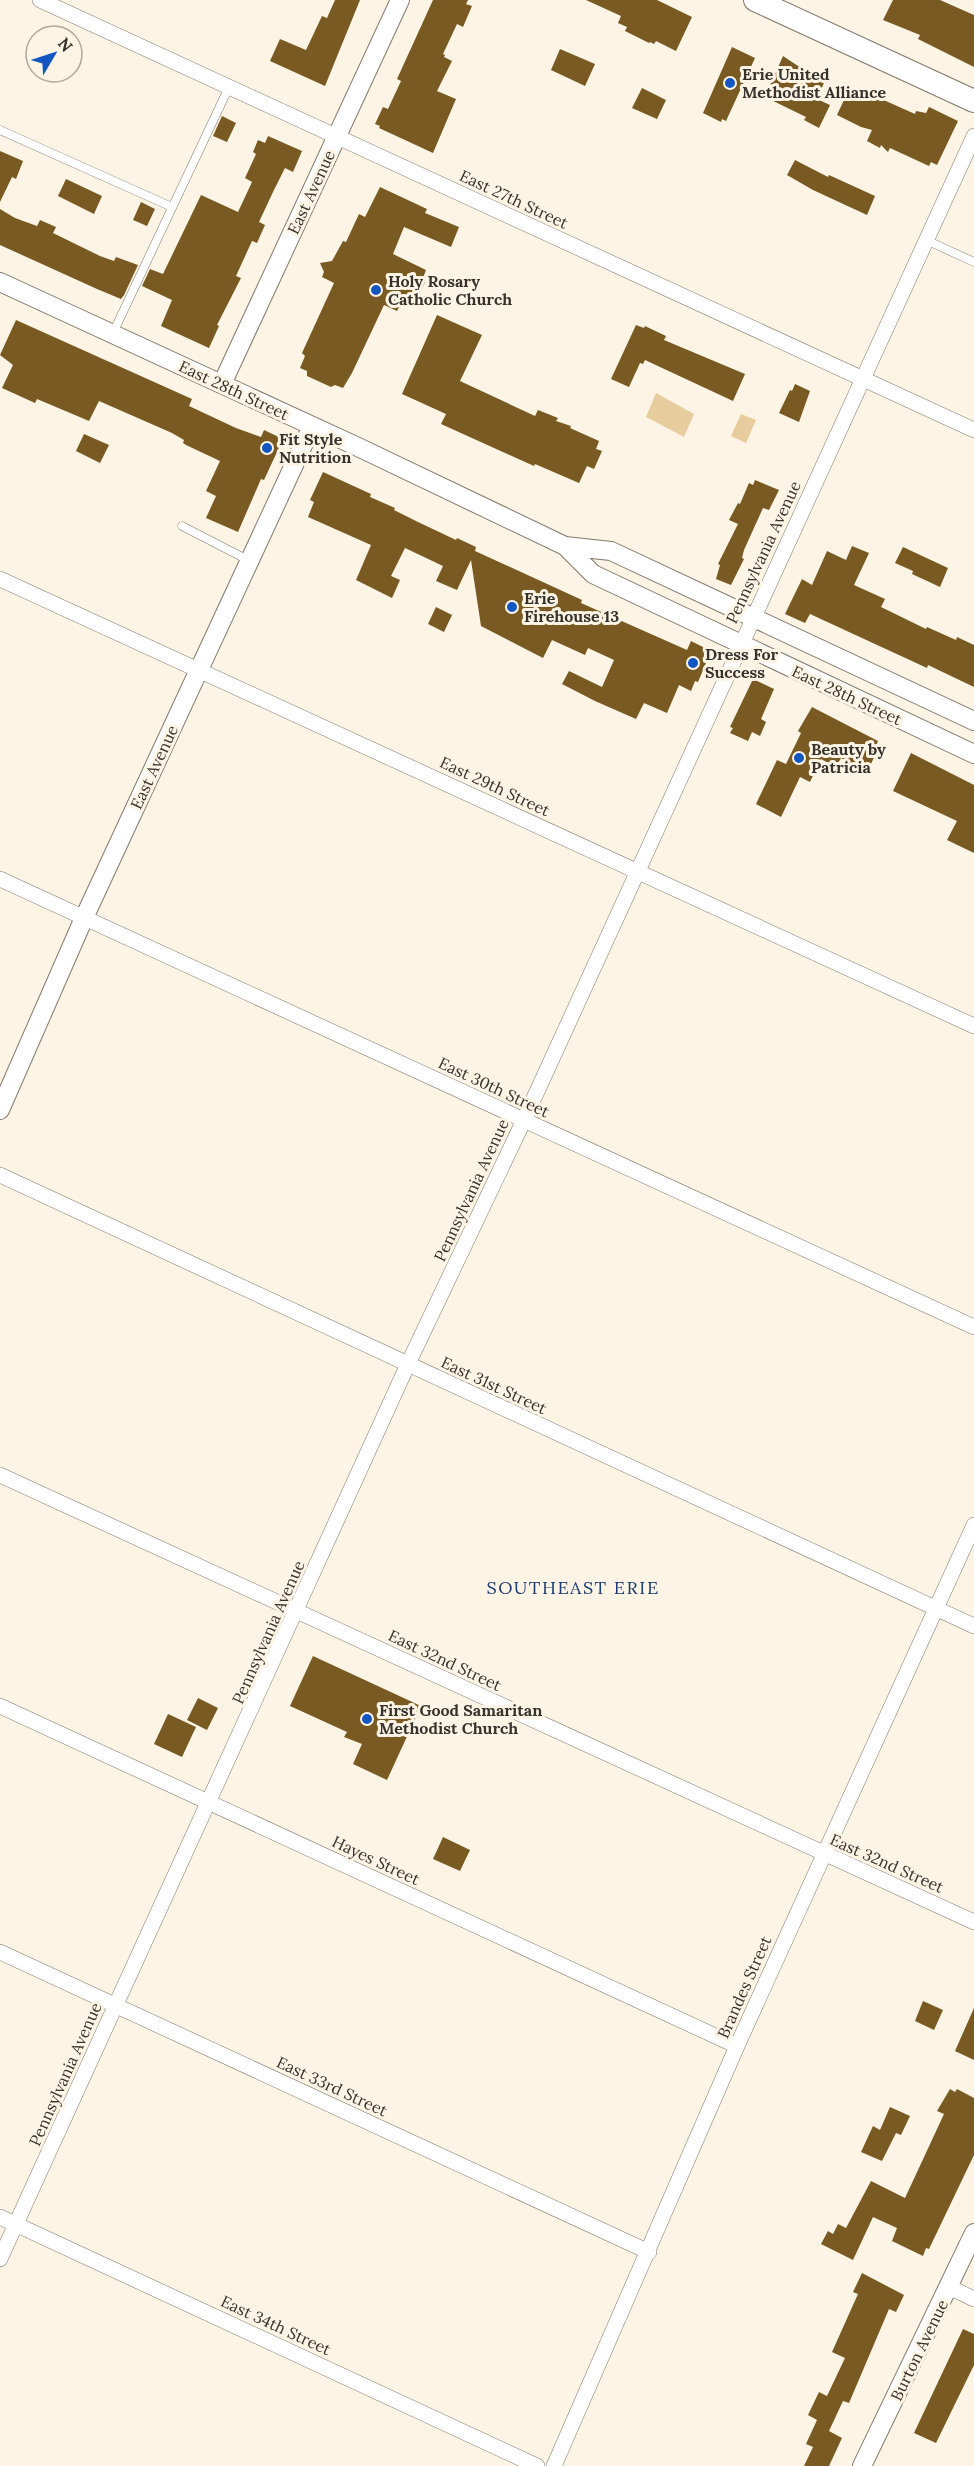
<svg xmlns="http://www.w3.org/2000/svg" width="974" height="2466" font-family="Lora,serif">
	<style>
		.green { fill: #e7cc9e }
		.building { fill: #785a22 }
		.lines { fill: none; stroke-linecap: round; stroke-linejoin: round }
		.service-casing { stroke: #82796c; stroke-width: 9 }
		.minor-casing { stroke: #82796c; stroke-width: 16 }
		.tertiary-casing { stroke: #82796c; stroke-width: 20 }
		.primary-casing { stroke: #82796c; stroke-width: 24 }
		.service { stroke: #fff; stroke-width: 8 }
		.minor { stroke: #fff; stroke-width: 15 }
		.tertiary { stroke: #fff; stroke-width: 18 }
		.primary { stroke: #fff; stroke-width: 22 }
		.poi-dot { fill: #1356c1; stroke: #fef4e5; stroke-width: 2 }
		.labels { text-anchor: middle; stroke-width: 6; stroke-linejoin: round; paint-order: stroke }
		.poi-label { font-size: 16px; font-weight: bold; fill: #36332d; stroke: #fef4e5; text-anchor: start }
		.street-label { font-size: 16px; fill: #36332d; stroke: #fef4e5 }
		.neighbourhood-label { font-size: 18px; letter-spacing: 1.5px; fill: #1c3b71; stroke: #fef4e5 }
	</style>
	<rect width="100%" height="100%" fill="#fef4e5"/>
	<path class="green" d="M656,393L694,414L684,437L646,417Z
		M741,414L756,420L746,443L731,436Z"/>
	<path class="building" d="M335,0H360L325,86L270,61L280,39L306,50L322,16L327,18Z
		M433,0H468L466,4L472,6L463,27L457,24L443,54L445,55L444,57L452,61L437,91L456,99L433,153L379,128L380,126L375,124L383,107L388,109L401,81L397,79Z
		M586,0H657L692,17L676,51L656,41L654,44L650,42L649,43L625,31L627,27L618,23L621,16Z
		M893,0H940L974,15V67L918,39L920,35L883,20Z
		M732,47L755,58L726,121L722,119L721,122L703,113Z
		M560,49L595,64L585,86L551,70Z
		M783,56L801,68L826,78L817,99L830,105L819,128L804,120L806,117L765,97Z
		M642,88L666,100L657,119L632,108Z
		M849,89L857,94L859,89L915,114L916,111L926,113L929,107L958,121L937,165L931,162L929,166L890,148L888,152L881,145L880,148L867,141L872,130L861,127L837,115Z
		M222,116L236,123L227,142L213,136Z
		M268,136L302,151L293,172L285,168L273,192L259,222L265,225L257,243L252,241L236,276L241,278L217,325L219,326L209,348L161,326L172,300L142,286L150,269L163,274L201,195L238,212L252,182L245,178L256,154L253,152L258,140L265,143Z
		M0,151L23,161L16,179L12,177L0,202Z
		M795,160L828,177L829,175L875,196L867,215L813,190L787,175Z
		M66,179L102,196L94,214L58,196Z
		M380,187L427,209L425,213L459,227L451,247L404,227L393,254L426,270L423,278L426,280L416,302L405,296L397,311L384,305L352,373L343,388L335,385L331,387L307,376V371L300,368L305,356L302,353L334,283L322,277L324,272L320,263L332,261L343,241L346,242L359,214L365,217Z
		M141,202L155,209L147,226L133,220Z
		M0,209L15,218L37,226L40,220L56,227L53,233L100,256L114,261L116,257L138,265L124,295L121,299L97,289L0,245Z
		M437,315L482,335L460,381L535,416L538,410L558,418L556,421L571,426L570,428L599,441L596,449L602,451L594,469L587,466L579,483L535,464L534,466L441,424L446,414L402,394Z
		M16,320L192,399L189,406L236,428L261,437L264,430L283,439L264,480L261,479L238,532L206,518L216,496L206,491L220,461L186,445L183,443L184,440L172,433L99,401L89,421L37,399L35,403L2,388L13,365L0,355Z
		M636,325L644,328L645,326L666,336L664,340L745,374L733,401L645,360L643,364L640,363L629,387L611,379Z
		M795,384L810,391L799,422L779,413L790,390L792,391Z
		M84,434L109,445L100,463L76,451Z
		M323,472L371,494L370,497L395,508L394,510L418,522L456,540L457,538L476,547L475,551L582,600L581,603L687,650L691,641L711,651L698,682L695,681L691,691L679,685L667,713L644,703L636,719L595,701L562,684L569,671L602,687L614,660L588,648L585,655L552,640L543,658L481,626L471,560L457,590L436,581L443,566L405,548L391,576L400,580L392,598L356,580L371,545L308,517L314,502L310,500Z
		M755,480L779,490L769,510L763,508L744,550L742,558L744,559L731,585L716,579L720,565L718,564L738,524L729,520L738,503L740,504L749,483L753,485Z
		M852,546L869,553L854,585L885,599L881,607L926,629L927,627L956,640L957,637L974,645V687L928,665L927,668L810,614L805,623L785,614L802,579L812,585L827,551L846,560Z
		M903,547L948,568L940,587L912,574L913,571L895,563Z
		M436,607L452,615L444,632L428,624Z
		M753,679L774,689L761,719L766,722L760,736L752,732L748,741L730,733L733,728L730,727Z
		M812,707L878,741L876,746L879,747L869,768L867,767L865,770L841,758L836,767L821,759L810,782L800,777L781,817L756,804L777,760L786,764L801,733L798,731Z
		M911,753L974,785V853L947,840L957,821L893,791Z
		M313,1656L421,1706L387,1780L353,1764L362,1744L344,1737L347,1732L290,1706Z
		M198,1698L218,1708L207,1730L187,1720Z
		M168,1714L196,1727L182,1757L154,1744Z
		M443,1837L470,1850L460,1871L433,1859Z
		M923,2001L943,2010L934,2030L915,2021Z
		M974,2008V2060L955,2051Z
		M950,2089L955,2092L957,2089L974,2098V2155L929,2249L926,2248L923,2256L892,2241L897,2228L873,2217L853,2260L821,2244L828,2231L833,2234L838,2224L846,2228L871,2181L905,2198L944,2114L937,2111Z
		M890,2107L910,2116L901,2135L896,2133L882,2161L861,2152L873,2126L880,2130Z
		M862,2273L904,2295L896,2312L889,2309L849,2403L843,2401L829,2431L842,2438L829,2466H804L813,2447L806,2444L817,2420L808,2415L819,2392L827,2396L845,2358L832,2352L858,2294L853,2292Z
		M963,2329L974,2334V2365L936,2443L914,2433Z"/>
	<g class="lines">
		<g class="service-casing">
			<path id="service" d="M0,130L172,207
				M926,240L974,262
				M113,333L229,87
				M182,526L248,560"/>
		</g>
		<g class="minor-casing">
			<path id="minor" d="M40,0L974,430
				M0,579L974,1026
				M0,879L974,1327
				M0,1175L974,1626
				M0,1475L974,1922
				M0,1706L737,2046
				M0,1952L649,2252
				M0,2217L537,2466
				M0,2259L408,1364L524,1120L974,136
				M949,2287L974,2299
				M554,2466L737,2046L974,1525"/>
		</g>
		<g class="tertiary-casing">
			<path id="tertiary" d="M0,282L358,447L565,546L611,551L974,721
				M222,384L400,0
				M565,546L593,574L974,754
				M0,1110L84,918L312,426
				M862,2466L974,2233"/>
		</g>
		<g class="primary-casing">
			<path id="primary" d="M755,0L974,101"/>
		</g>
		<use href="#service" class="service"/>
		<use href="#minor" class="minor"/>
		<use href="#tertiary" class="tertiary"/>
		<use href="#primary" class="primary"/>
	</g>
	<g class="poi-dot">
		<circle cx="730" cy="83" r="6"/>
		<circle cx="376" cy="290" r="6"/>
		<circle cx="267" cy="448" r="6"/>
		<circle cx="512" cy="607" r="6"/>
		<circle cx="693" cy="663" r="6"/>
		<circle cx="799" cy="758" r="6"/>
		<circle cx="367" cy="1719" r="6"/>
	</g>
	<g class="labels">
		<g class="poi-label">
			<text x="742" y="80">Erie United<tspan x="742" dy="18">Methodist Alliance</tspan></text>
			<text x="388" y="287">Holy Rosary<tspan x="388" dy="18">Catholic Church</tspan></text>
			<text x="279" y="445">Fit Style<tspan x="279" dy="18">Nutrition</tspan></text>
			<text x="524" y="604">Erie<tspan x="524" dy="18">Firehouse 13</tspan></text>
			<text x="705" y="660">Dress For<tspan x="705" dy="18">Success</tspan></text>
			<text x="811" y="755">Beauty by<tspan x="811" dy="18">Patricia</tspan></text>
			<text x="379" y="1716">First Good Samaritan<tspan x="379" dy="18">Methodist Church</tspan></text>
		</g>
		<g class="street-label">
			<text transform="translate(311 192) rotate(-65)" y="6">East Avenue</text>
			<text transform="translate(514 199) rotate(25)" y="6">East 27th Street</text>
			<text transform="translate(234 390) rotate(25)" y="6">East 28th Street</text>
			<text transform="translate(763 552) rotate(-65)" y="6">Pennsylvania Avenue</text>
			<text transform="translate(847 695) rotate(25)" y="6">East 28th Street</text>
			<text transform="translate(154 767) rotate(-65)" y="6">East Avenue</text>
			<text transform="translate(495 786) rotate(25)" y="6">East 29th Street</text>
			<text transform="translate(494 1087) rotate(25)" y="6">East 30th Street</text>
			<text transform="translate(471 1190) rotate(-65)" y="6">Pennsylvania Avenue</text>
			<text transform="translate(494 1385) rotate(25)" y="6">East 31st Street</text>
			<text transform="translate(268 1632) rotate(-66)" y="6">Pennsylvania Avenue</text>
			<text transform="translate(445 1660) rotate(25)" y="6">East 32nd Street</text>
			<text transform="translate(376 1860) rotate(25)" y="6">Hayes Street</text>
			<text transform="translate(887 1863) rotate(24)" y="6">East 32nd Street</text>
			<text transform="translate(744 1987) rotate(-66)" y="6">Brandes Street</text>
			<text transform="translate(65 2074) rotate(-66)" y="6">Pennsylvania Avenue</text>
			<text transform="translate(332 2086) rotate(25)" y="6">East 33rd Street</text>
			<text transform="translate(276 2325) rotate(25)" y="6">East 34th Street</text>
			<text transform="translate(919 2350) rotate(-64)" y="6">Burton Avenue</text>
		</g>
		<g class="neighbourhood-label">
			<text x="573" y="1594">SOUTHEAST ERIE</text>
		</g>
	</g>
	<g transform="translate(54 54) rotate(51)"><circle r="28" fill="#fef4e5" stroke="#aea79b" stroke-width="1.5"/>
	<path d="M0-4.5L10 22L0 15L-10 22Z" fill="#1356c1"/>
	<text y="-9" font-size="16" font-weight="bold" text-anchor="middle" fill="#36332d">N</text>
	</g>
</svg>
